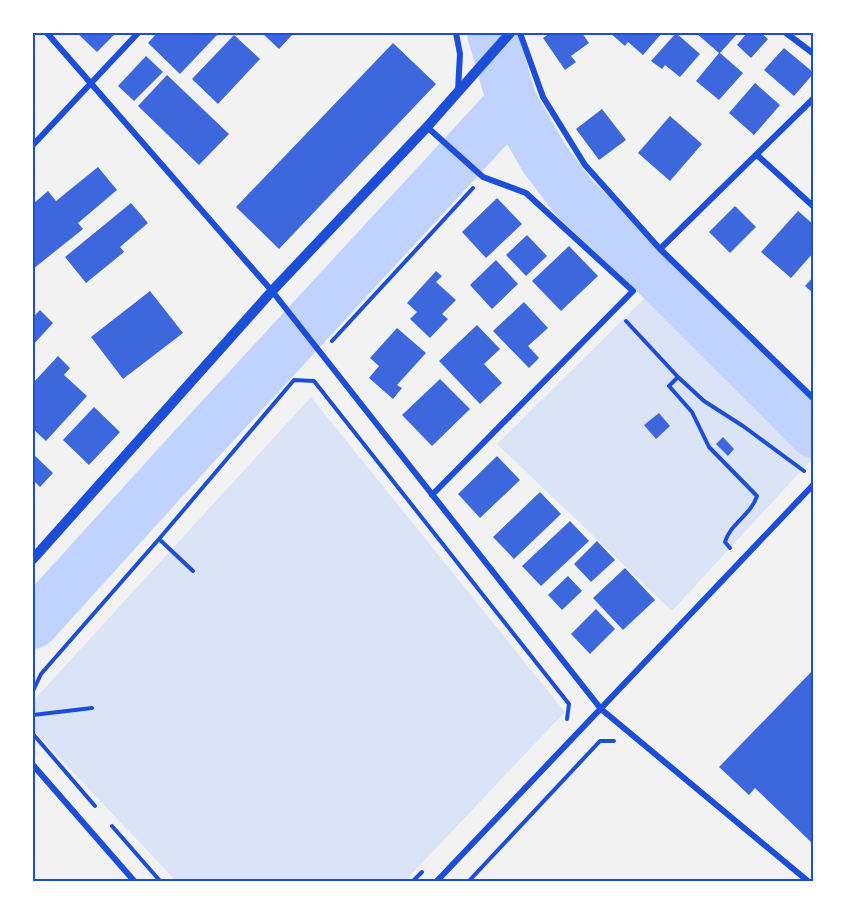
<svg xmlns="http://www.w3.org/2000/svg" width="847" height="915" font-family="'Titillium Web',sans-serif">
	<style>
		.green { fill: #dbe4f7 }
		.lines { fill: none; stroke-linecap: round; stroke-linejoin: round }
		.river { stroke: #bfd3fe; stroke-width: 50 }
		.building { fill: #3d67dc }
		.path { stroke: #1d4ed8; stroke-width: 4 }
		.minor { stroke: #1d4ed8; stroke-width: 6 }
		.tertiary { stroke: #1d4ed8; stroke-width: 10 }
		.neatline { fill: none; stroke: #1d4ed8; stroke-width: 2 }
	</style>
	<rect width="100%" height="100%" fill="#f2f2f2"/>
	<path class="green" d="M650,293L812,459L672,611L497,444Z
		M311,397L565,712L404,882H177L33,730V701Z"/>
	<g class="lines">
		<path class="river" d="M492,33L512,102L544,158L574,198L650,269L814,433
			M33,624L189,452L512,102"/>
	</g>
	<path class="building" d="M77,33H116L97,52Z
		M157,33H217L218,34L180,74L148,43Z
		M262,33H294L279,49Z
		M550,33H582L589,43L571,56L576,62L565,70L543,38Z
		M610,33H662L643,55L628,42L625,46Z
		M676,33L700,54L680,77L665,65L662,69L651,61Z
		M696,33H738L720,53L743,73L719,100L696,81L719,53Z
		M747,33H761L768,39L751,58L737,45Z
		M234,35L260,59L218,104L192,79Z
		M393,43L436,84L279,249L236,207Z
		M784,48L814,73L794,96L764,70Z
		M146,56L163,72L134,101L118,86Z
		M167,75L229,134L199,165L138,106Z
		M755,83L780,105L754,135L729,113Z
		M602,109L626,140L599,160L576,129Z
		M670,116L702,144L670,181L638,153Z
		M98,167L117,190L78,223L83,229L33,269V204L48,191L56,201Z
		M497,198L522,224L486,258L462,232Z
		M131,203L148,223L120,247L124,252L86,283L65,257Z
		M735,206L756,227L730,253L709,232Z
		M798,211L814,225V252L791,278L761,252Z
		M527,235L547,256L526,276L506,255Z
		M569,246L598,276L561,311L532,281Z
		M496,260L518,284L492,309L470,285Z
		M436,271L442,276L436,282L456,300L442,314L448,319L430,338L410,319L417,312L407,303Z
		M814,276V294L805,286Z
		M150,291L183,333L123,379L91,337Z
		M524,302L548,328L528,346L539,358L529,368L493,331Z
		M40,310L53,323L33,345V317Z
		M477,325L500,349L484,364L502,383L480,404L439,361Z
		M397,328L426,353L397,385L402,388L393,399L369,378L379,366L370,358Z
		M58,356L70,368L64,375L87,396L46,441L33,429V383Z
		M440,379L470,409L432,446L402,415Z
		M94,407L120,432L89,465L63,440Z
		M659,413L670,426L656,439L644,425Z
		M723,437L734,449L728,456L716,444Z
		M33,454L53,473L40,487L35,482L33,484Z
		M497,456L520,480L480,518L458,494Z
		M540,492L561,514L514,559L493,537Z
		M570,521L589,541L541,586L522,566Z
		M597,541L615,560L591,582L574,564Z
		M625,568L655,600L623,630L593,598Z
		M568,576L582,591L562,610L548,595Z
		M596,609L615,629L590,654L571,634Z
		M814,669V845L755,788L749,795L719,767Z"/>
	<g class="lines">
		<path class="path" d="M626,321L678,377L669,386L692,412L709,447L757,496C751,515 730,524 725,542L730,548
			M332,341L473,188
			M678,377L704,401L743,426L804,471
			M159,539L193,571
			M33,691L41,674L159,539L294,380L314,381L569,704L567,719
			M33,715L92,708
			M33,734L95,806
			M112,826L161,882
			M412,882L422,872
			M468,882L600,741H614"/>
		<path class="minor" d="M47,33L272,291L601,709L809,882
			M456,33L460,54L458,90
			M520,33L543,97L585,165L660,249L814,399
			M786,33L814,54
			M427,127L483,177L526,193L633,291L432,495
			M33,145L138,33
			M757,155L814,207
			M660,249L814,98
			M33,765L135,882
			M436,882L814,484"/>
		<path class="tertiary" d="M33,559L272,291L427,127L510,33"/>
	</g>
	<rect width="847" height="915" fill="none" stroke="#ffffff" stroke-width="69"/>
	<rect x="34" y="34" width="778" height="846" class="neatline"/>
</svg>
